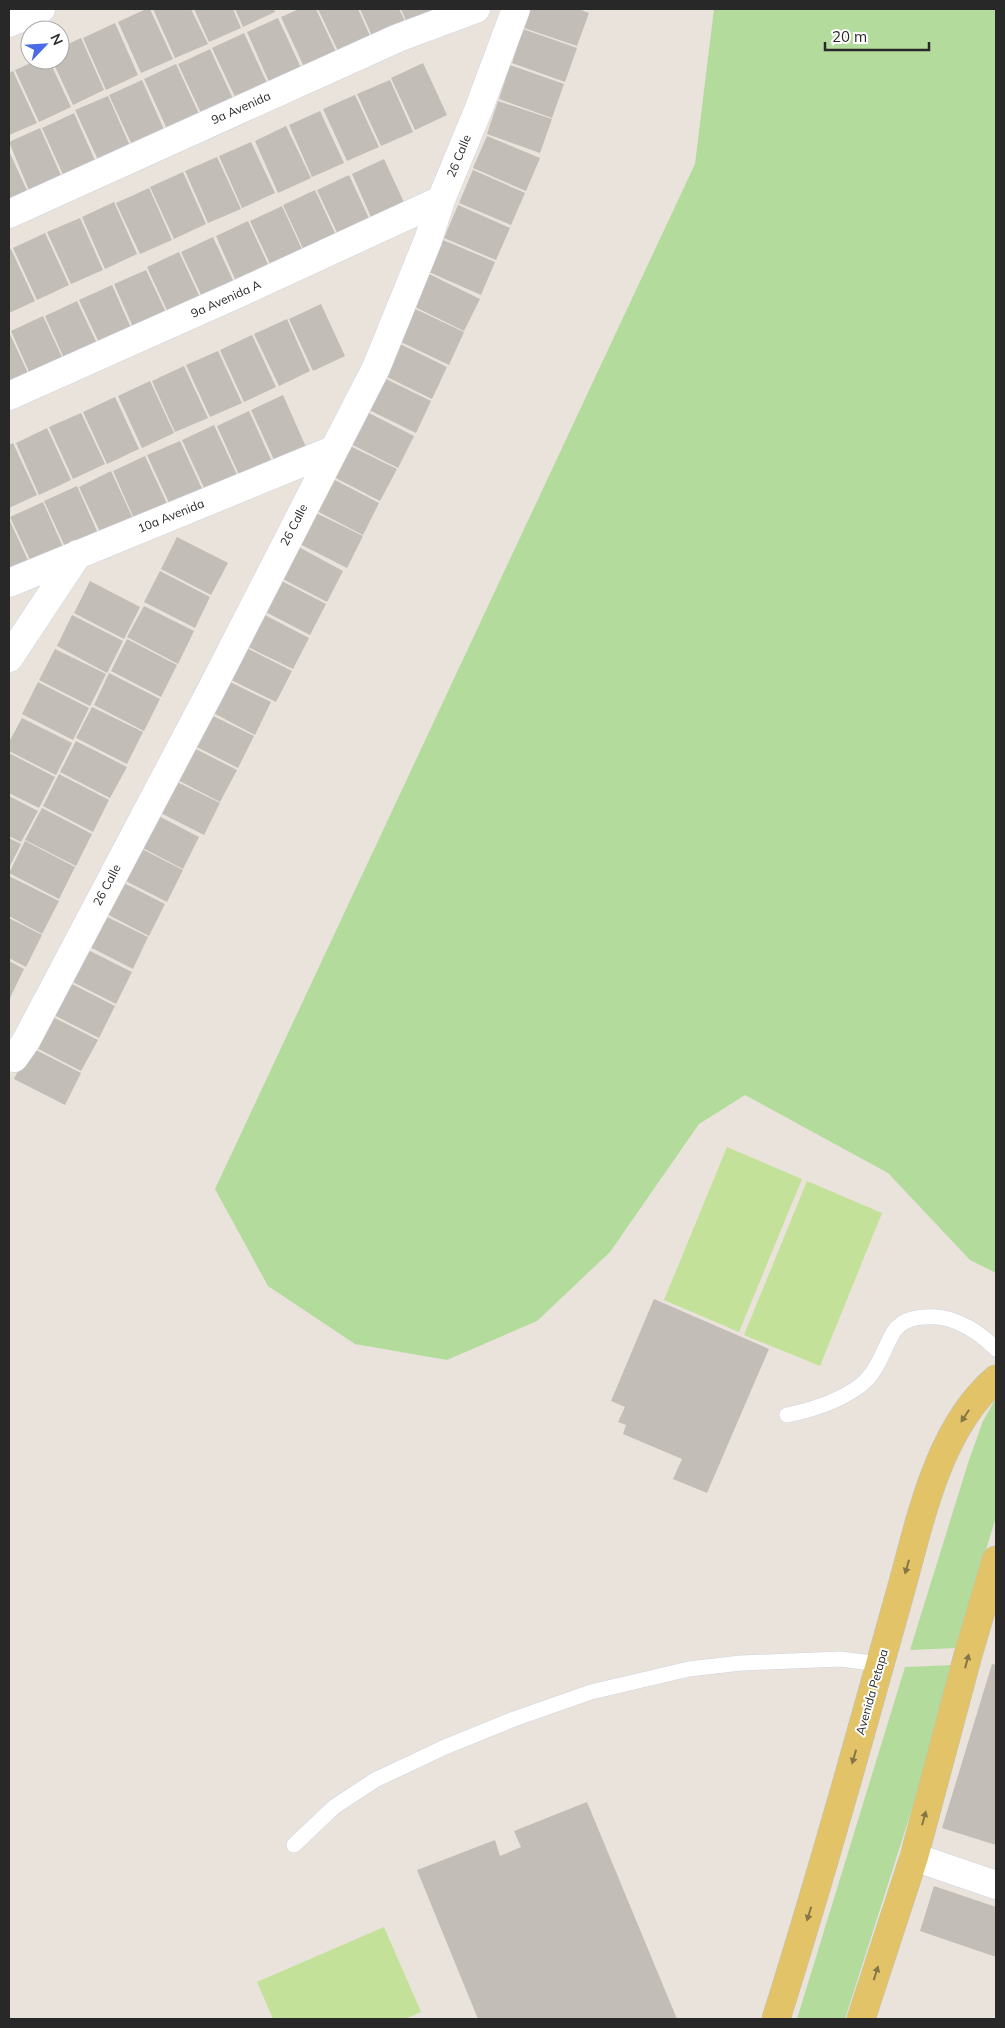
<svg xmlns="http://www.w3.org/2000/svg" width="1005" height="2028" font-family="Mulish,sans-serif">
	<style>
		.green { fill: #b3db9c }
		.pitch { fill: #c4e199 }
		.building { fill: #c2bdb7 }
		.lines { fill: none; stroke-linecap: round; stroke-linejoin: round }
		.service-casing { stroke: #d0d4e0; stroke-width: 16 }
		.minor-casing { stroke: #d0d4e0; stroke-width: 29 }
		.primary-casing { stroke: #c3c3c3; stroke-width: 29 }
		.service { stroke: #fff; stroke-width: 15 }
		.minor { stroke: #fff; stroke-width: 28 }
		.primary { stroke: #e2c367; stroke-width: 28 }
		.oneway { fill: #857648 }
		.labels { text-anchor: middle; stroke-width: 4; stroke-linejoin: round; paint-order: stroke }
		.street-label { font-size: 12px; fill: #282828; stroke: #fff }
	</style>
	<rect width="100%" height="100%" fill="#e9e3db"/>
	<path class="green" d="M714,9H996V1273L970,1260L888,1173L745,1095L699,1124L610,1252L537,1321L447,1360L355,1344L268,1286L215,1189L695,164Z
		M996,1398V1517L956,1648L910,1650L969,1460L983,1421Z
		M954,1665L926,1765L845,2019H797L905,1667Z"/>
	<path class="pitch" d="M727,1147L802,1179L739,1332L664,1300Z
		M807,1181L882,1213L820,1366L744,1335Z
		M384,1927L421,2012L405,2019H273L257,1982Z"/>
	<path class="building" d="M146,9H150L173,59L141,73L118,22Z
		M153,9H191L208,44L175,58Z
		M194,9H233L241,28L209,42Z
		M235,9H274L275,12L243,27Z
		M299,9H316L337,54L305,69L281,17Z
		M318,9H358L371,38L339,53Z
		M360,9H399L406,23L373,38Z
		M401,9H437L407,23Z
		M530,9H578L589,13L577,46L524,28Z
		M278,18L302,70L270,84L247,32Z
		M115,23L138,75L106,90L83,38Z
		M523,29L577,48L565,82L512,63Z
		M244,33L268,85L236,99L212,48Z
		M81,38L104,90L73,105L52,60H60V48Z
		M210,49L234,101L202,115L178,64Z
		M37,60H49L71,107L39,122L15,70Z
		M423,63L447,115L415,130L391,78Z
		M176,64L200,116L168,131L144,79Z
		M510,65L564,84L552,118L499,99Z
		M13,71L37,123L9,135V73Z
		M142,80L165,132L133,147L109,95Z
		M390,80L413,132L381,146L357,94Z
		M355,95L379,147L347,161L323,109Z
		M108,96L131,148L99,162L75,110Z
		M498,101L552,119L540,153L487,134Z
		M320,111L344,163L312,177L289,125Z
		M74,113L97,165L65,179L42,128Z
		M286,126L311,178L278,193L255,141Z
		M40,128L63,180L31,195L9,142Z
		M487,136L540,158L526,191L473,168Z
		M251,142L275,193L242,208L219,156Z
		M9,151L29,195L9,205Z
		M217,157L241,209L208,223L185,171Z
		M384,159L408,211L375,226L352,174Z
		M473,170L525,193L511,225L459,203Z
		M183,172L206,224L174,239L150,187Z
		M349,175L373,227L341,241L317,190Z
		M149,188L172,240L140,254L116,203Z
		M315,190L339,242L307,257L283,205Z
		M114,202L137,254L105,269L82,217Z
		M458,205L510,228L496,260L444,238Z
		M282,206L306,258L274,272L250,221Z
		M80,218L103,270L71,284L47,232Z
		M248,221L272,273L239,288L216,236Z
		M45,233L69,285L37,300L13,248Z
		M213,237L237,289L205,303L181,252Z
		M443,240L495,262L481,295L429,272Z
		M11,249L35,301L9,313V250Z
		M179,252L203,304L171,319L147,267Z
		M146,270L170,321L137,336L114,284Z
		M429,274L480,299L464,331L413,306Z
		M112,285L135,337L103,351L79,300Z
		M77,301L101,352L68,367L45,316Z
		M321,304L345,356L313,371L289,319Z
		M413,308L464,332L449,365L397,340Z
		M43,316L67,368L34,383L11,331Z
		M287,319L310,371L279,386L254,334Z
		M9,332L32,382L9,393Z
		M252,335L276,387L244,402L220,350Z
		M396,342L447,367L432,399L381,374Z
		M218,351L242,403L210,417L186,365Z
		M184,366L208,418L175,432L152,381Z
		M380,376L431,401L416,433L365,408Z
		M150,381L174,433L142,448L118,396Z
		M283,395L306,447L275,462L251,410Z
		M115,397L139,449L107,464L83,412Z
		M363,410L414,436L398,468L347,442Z
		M249,411L272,462L240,477L217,426Z
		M81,413L105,464L73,479L49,427Z
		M214,425L238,477L206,492L182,440Z
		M47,428L71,480L39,495L16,443Z
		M180,441L204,493L171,507L147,455Z
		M13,443L37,495L9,508V445Z
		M346,444L397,469L380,501L330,475Z
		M145,456L169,508L136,523L113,471Z
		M111,471L135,523L103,538L79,487Z
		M329,477L379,503L363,535L313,509Z
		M77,486L100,538L68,553L44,501Z
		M43,502L66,554L34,568L10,517Z
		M312,511L363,536L347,568L296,542Z
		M9,519L32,569L9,579Z
		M177,537L228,563L211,595L161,569Z
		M293,544L343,571L327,602L277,576Z
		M160,571L210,597L195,628L144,602Z
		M276,578L326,604L310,635L260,609Z
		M90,581L140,607L124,639L74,613Z
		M144,606L194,631L178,664L127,637Z
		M259,612L309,638L293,669L242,644Z
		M72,615L123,641L107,673L57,646Z
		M127,639L177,665L161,697L111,671Z
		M241,645L292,671L276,702L225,677Z
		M55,649L106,674L90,706L39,680Z
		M109,673L160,699L144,731L94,705Z
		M220,677L271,702L255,735L204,708Z
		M38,682L89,708L73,740L22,714Z
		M92,707L143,732L127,764L76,738Z
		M203,711L254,736L238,768L187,742Z
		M22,718L72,743L56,775L9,751V742Z
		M76,741L127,767L110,798L60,772Z
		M186,744L237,770L220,802L170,776Z
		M9,753L55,777L39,808L9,793Z
		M59,774L109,800L93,832L43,806Z
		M169,778L220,803L204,835L153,809Z
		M9,796L38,811L21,842L9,836Z
		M42,808L92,834L76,866L25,840Z
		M149,811L199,837L183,869L133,843Z
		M9,838L21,844L9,868Z
		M25,841L75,867L59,899L9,873Z
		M132,844L183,870L167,902L116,876Z
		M9,876L59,901L42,934L9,916Z
		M114,878L165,904L149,936L99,910Z
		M97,912L148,937L133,969L82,943Z
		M9,918L42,935L26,967L9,958Z
		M82,947L132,972L116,1004L65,978Z
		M9,961L24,969L9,1000Z
		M64,980L115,1006L99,1038L48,1012Z
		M47,1014L98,1040L81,1071L31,1045Z
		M30,1047L81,1073L65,1105L14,1079Z
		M654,1299L769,1349L707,1493L673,1479L682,1459L623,1434L626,1425L618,1422L625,1407L611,1401Z
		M992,1664L996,1665V1845L942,1828Z
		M587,1802L677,2019H478L417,1870L495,1840L500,1856L521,1847L514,1831Z
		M934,1886L996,1907V1957L920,1931Z"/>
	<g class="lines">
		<g class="service-casing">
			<path id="service" d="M787,1415C812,1410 841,1400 861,1385C878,1371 882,1352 893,1333C904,1313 940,1314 959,1323C974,1329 985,1338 996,1349
				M294,1845L334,1807L375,1780L445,1747L514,1719L591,1692L689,1669L741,1663L840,1659L880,1664"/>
		</g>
		<g class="minor-casing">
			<path id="minor" d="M9,23L41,9
				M9,214L398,38L476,9
				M9,396L233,296L441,200
				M9,583L333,450
				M9,658L78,554
				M9,1056L14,1058L26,1041L210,692L376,368L428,240L441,200L479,108L516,9
				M914,1857L996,1885"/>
		</g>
		<g class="primary-casing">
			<path id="primary" d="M776,2019C806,1924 834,1828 861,1732C874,1684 888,1635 902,1586C921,1517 939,1428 996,1379
				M861,2019L914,1857L968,1655L996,1560"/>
		</g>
		<use href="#service" class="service"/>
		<use href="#minor" class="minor"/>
		<use href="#primary" class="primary"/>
	</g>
	<defs><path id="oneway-solid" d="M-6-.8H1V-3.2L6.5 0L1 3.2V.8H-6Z" transform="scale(1.25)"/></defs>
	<g class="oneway">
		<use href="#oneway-solid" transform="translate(965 1416) rotate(123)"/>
		<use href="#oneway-solid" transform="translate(907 1567) rotate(106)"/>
		<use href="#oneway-solid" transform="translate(967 1661) rotate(-75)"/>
		<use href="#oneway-solid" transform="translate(854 1757) rotate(106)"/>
		<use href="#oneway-solid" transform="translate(924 1818) rotate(-75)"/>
		<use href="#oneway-solid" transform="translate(809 1914) rotate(107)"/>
		<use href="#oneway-solid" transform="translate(876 1973) rotate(-72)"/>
	</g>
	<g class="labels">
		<g class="street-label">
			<text transform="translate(241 108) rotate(-24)" y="4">9a Avenida</text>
			<text transform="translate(459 156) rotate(-68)" y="4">26 Calle</text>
			<text transform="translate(226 299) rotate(-24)" y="4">9a Avenida A</text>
			<text transform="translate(171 516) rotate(-22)" y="4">10a Avenida</text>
			<text transform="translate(294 525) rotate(-63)" y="4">26 Calle</text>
			<text transform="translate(107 885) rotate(-62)" y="4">26 Calle</text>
			<text transform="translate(872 1692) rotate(-74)" y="4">Avenida Petapa</text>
		</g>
	</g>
	<rect width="1005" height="2028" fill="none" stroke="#282828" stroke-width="20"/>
	<g transform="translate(45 45) rotate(65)"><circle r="24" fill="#ffffff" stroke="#a9a9a9"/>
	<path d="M0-4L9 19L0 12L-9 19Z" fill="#4a6ae7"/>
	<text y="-8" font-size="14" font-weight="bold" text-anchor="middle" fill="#282828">N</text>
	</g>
	<path d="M825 42v8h104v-8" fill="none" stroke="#282828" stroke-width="2.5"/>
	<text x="832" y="42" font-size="15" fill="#282828" stroke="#ffffff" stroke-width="4" paint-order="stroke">20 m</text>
</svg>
